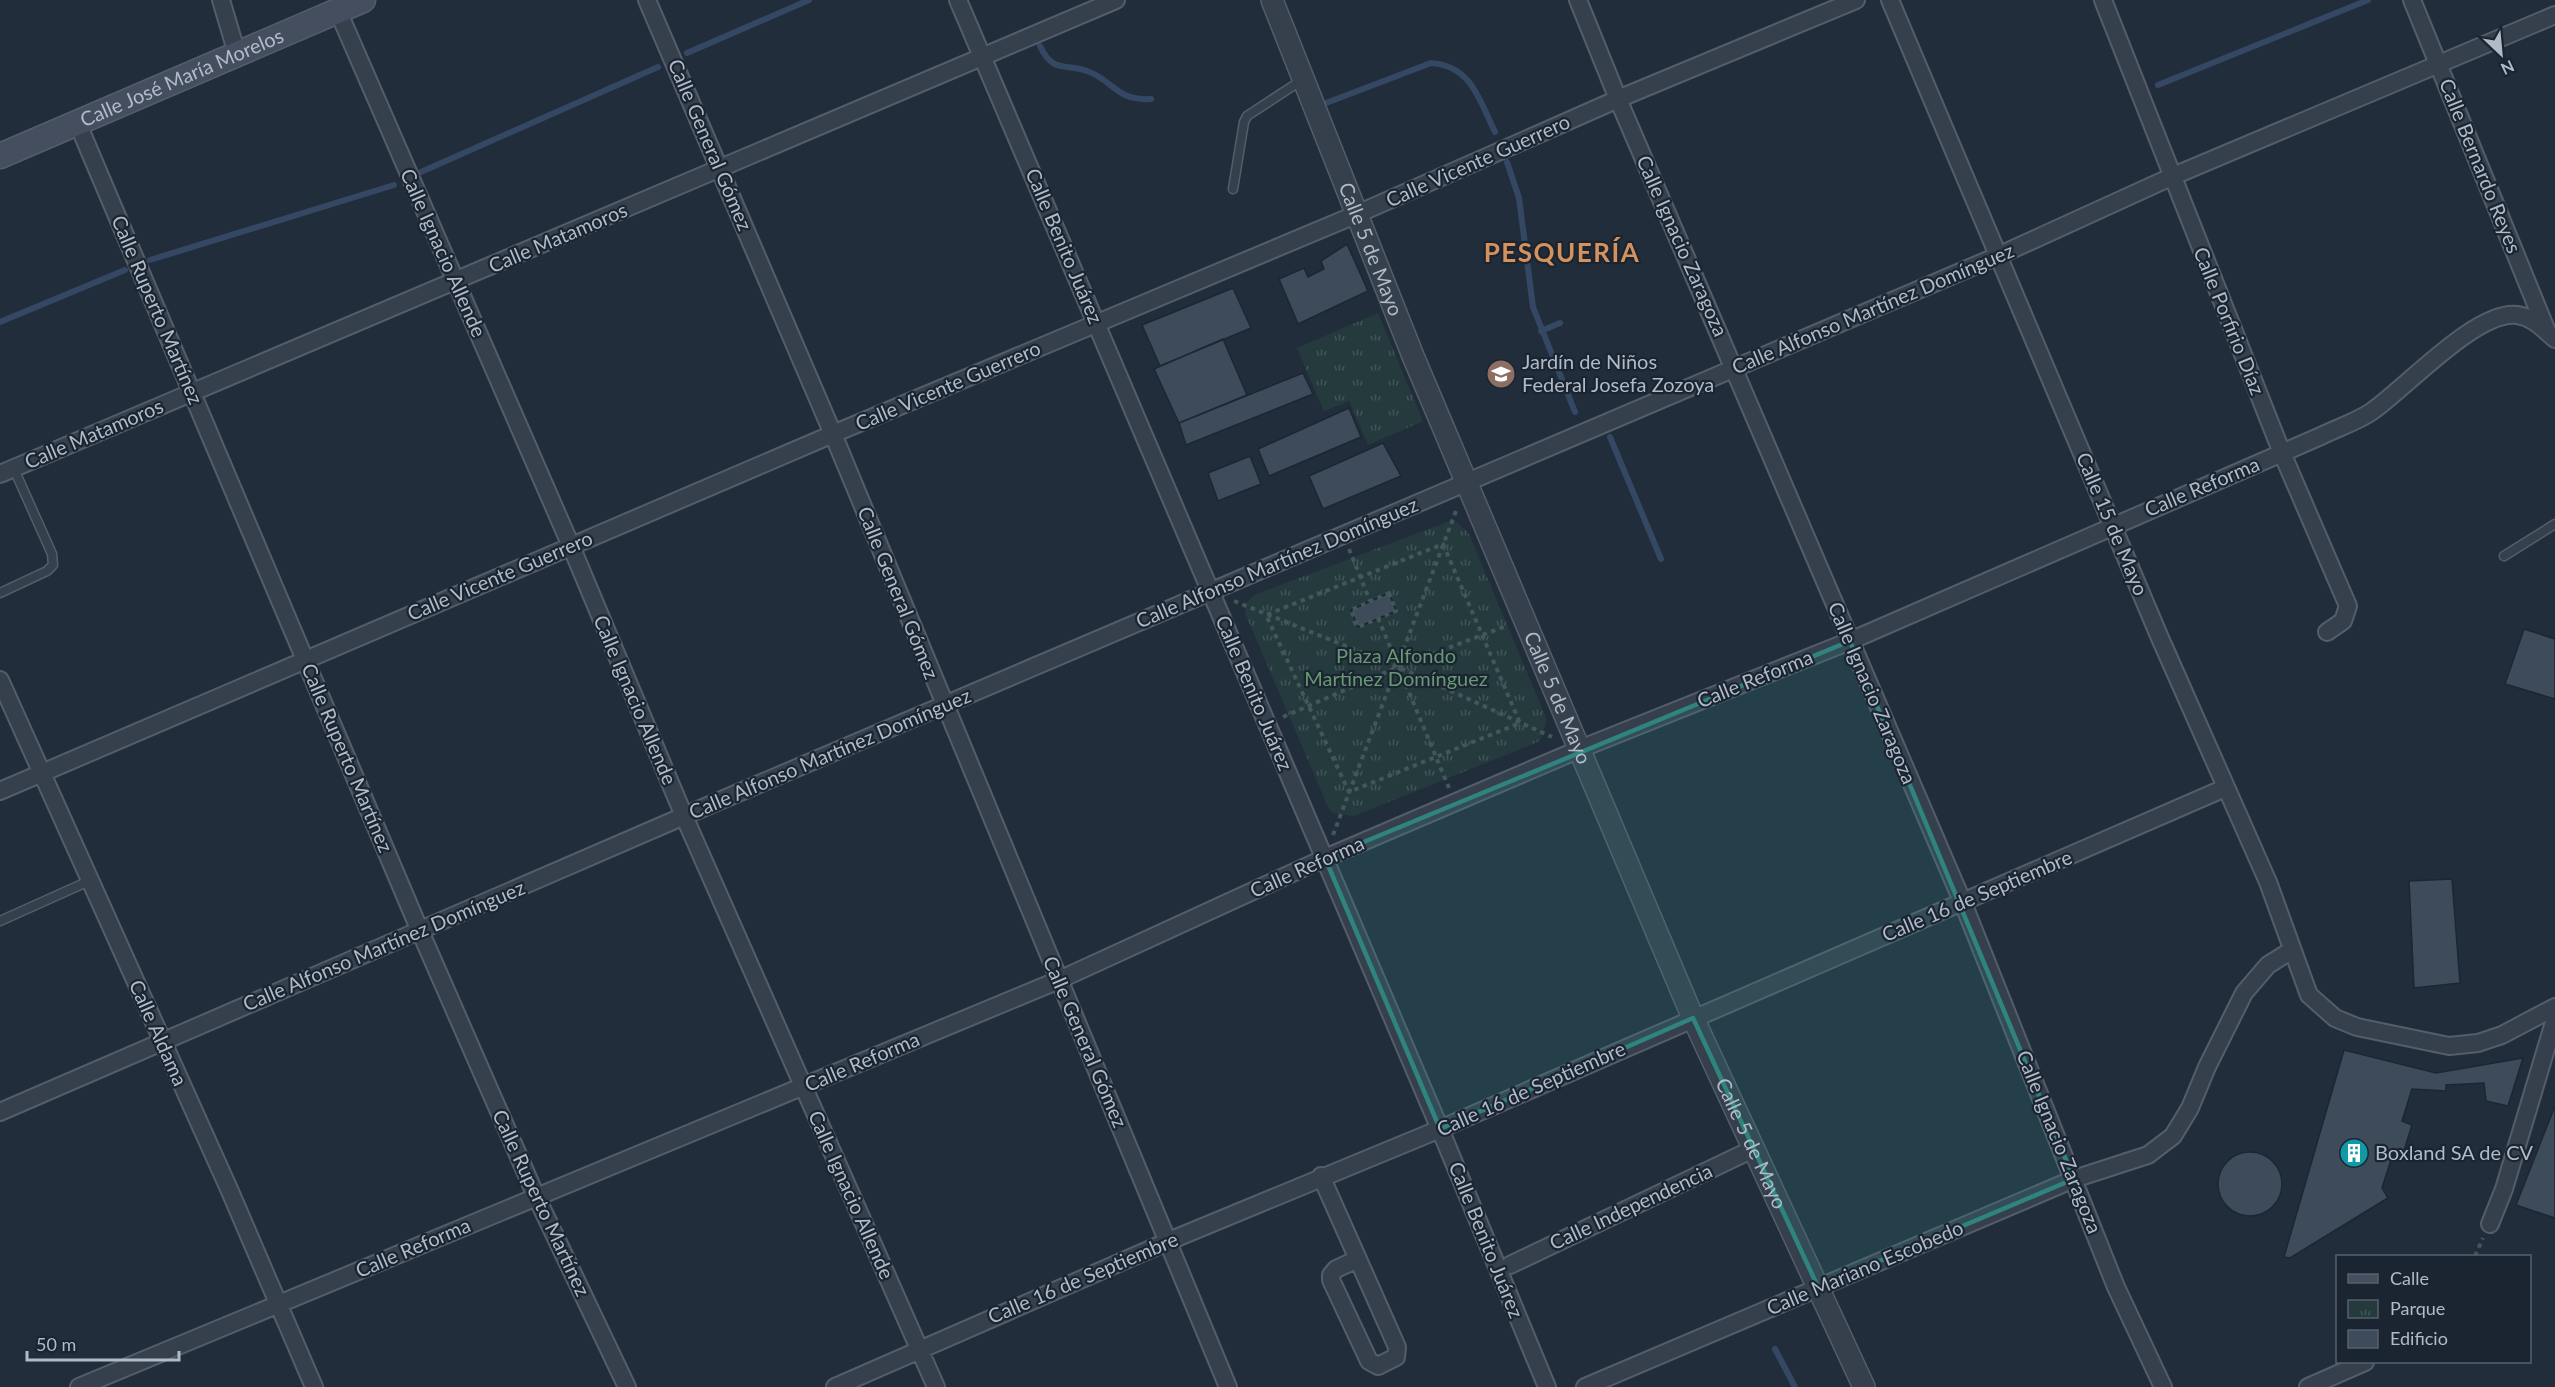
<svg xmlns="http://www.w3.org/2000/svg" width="2555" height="1387" font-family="Lato,sans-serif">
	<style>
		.park { fill: url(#park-tufts) }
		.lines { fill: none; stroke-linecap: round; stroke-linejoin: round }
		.stream { stroke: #354863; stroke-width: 6 }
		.building { fill: #3e4b5b; stroke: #1d2633; stroke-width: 1.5 }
		.service-casing { stroke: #545d6a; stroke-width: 11 }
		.minor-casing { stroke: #545d6a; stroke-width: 20 }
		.tertiary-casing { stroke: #545d6a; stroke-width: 24 }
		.secondary-casing { stroke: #545d6a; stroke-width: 27 }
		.path { stroke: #42575a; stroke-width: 4; stroke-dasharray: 4.5 4.5; stroke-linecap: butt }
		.service { stroke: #363f4c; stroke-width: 8 }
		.minor { stroke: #363f4c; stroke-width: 16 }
		.tertiary { stroke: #363f4c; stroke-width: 21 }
		.secondary { stroke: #444e5f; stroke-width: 24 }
		.marked { fill: #2f8480; fill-opacity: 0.2; stroke: #2f8480; stroke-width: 4.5; stroke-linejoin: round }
		.labels { text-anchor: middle; stroke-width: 4.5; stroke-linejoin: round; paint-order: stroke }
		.street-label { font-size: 20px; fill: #b1bac8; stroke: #1b2431 }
		.poi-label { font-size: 20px; fill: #b1bac8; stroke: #1b2431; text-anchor: start }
		.park-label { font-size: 20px; fill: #679973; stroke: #1b2431 }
		.district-label { font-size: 26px; font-weight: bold; letter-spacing: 1.5px; fill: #d6925d; stroke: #1b2431 }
	</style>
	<defs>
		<pattern id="park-tufts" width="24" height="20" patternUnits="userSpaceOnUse" patternTransform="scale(1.5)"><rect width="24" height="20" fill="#243a3d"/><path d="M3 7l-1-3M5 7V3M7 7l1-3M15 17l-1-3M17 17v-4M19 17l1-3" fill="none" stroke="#415458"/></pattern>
	</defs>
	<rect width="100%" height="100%" fill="#222d3c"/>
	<path class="park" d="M1378,313L1423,421L1368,445L1349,401L1324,411L1297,348Z
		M1450,521L1458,523L1469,534L1547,720L1540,741L1354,816L1333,813L1329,809L1245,613L1246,603L1254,595Z"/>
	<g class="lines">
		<path class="stream" d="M1040,46C1053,74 1066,63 1087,71C1115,81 1115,101 1151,99
			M687,53L809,0
			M2158,85L2368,0
			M1326,103L1431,63C1472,66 1479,100 1495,132
			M1507,162L1519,198L1533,307L1575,412
			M421,172L658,67
			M150,260L394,185
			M0,322L125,270
			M1541,331L1560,323
			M1610,437L1661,559
			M1775,1349L1795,1387"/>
	</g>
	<path class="building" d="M1347,244L1368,291L1298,324L1279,279L1304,268L1308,277L1324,269L1321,261Z
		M1233,288L1251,328L1160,366L1142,325Z
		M1223,339L1247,395L1179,423L1154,369Z
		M1303,373L1313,394L1186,445L1179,423Z
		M1349,408L1361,437L1269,476L1258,449Z
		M1383,443L1401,476L1323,509L1309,476Z
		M1250,456L1261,484L1218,501L1208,473Z
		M1389,593L1396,611L1358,627L1351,610Z
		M2524,629L2555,639V699L2505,684Z
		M2452,879L2460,983L2414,988L2409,881Z
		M2344,1050L2436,1073L2523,1058L2508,1106L2486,1101L2484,1083L2446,1085V1091L2412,1089L2402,1121L2412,1125L2403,1154L2394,1151L2382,1188L2388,1198L2290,1258L2284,1257Z
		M2555,1106V1218L2516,1205Z
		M2218 1184a32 32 0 1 1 64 0a32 32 0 1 1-64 0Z"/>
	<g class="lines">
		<g class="service-casing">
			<path id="service" d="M1233,189L1244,122L1247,116L1302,80
				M2504,556L2555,524
				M0,593L47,571L53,565L52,554L14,469
				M0,921L89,881"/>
		</g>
		<g class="minor-casing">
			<path id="minor" d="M221,0L237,54
				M647,0L833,434L1228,1387
				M958,0L1440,1129L1547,1387
				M1578,0L1618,99L1963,903L2116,1287L2163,1387
				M1890,0L2160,638L2268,882L2309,995L2335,1018L2357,1027L2449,1046L2478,1043L2502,1035L2555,1007
				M2103,0L2282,453L2348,606L2343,621L2327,632
				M2412,0L2546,329
				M338,11L571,546L684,816L936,1387
				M78,124L420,931L536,1196L627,1387
				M0,474L1116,0
				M0,680L229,1189L314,1387
				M0,791L833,434L1355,215L1618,99L1856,0
				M0,1112L684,816L2000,255L2171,177L2555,15
				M1321,1176L1397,1347L1396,1357L1378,1366L1369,1361L1331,1280V1275L1336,1269L1358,1259
				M2490,1224L2504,1189L2555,1019
				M1510,1265L1753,1149
				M79,1387L1059,980L1325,858L1580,749L1850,641L2321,436C2337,428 2356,422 2371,412C2405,389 2476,310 2517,315C2533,317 2543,329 2555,339
				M835,1387L1169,1241L1440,1129L2225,788
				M1585,1387L2074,1179L2148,1155L2173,1136L2190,1108L2207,1067L2244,993L2268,965L2292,950
				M2308,1387L2365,1362"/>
		</g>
		<g class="tertiary-casing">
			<g id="tertiary">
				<path id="s1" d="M1272,0L1413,356L1693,1018L1864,1387"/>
			</g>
		</g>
		<g class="secondary-casing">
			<g id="secondary">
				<path id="s2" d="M0,156L363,0"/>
			</g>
		</g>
		<path class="path" d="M1443,544L1520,723L1349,792L1266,615Z
			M1349,549L1370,601
			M1389,593L1396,611L1358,627L1351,610Z
			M1234,601L1398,667L1552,737
			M1378,618L1449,788
			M1283,717L1398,667L1506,626
			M1333,835L1456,511
			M2475,1256L2483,1238"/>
		<use href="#service" class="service"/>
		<use href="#minor" class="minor"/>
		<use href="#tertiary" class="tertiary"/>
		<use href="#secondary" class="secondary"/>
	</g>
	<path class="marked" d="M1850,641L2074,1179L1818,1287L1693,1018L1440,1129L1325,858Z"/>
	<defs>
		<g id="school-disc" transform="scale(1.5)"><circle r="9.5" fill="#8d6e63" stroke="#1b2431"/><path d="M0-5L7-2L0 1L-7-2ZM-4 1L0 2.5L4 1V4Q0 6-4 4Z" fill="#fff"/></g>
		<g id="building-disc" transform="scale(1.5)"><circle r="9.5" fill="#0f9aa8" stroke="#1b2431"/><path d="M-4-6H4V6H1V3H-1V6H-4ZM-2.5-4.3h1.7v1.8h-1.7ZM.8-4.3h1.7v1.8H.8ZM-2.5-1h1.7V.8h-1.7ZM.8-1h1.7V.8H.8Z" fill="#fff"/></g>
	</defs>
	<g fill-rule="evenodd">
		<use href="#school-disc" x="1501" y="374"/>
		<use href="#building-disc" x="2354" y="1153"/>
	</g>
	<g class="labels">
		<g class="street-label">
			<text dy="7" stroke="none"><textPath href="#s2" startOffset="198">Calle José María Morelos</textPath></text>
			<text transform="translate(710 145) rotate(67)" y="7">Calle General Gómez</text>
			<text transform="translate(1478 161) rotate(-24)" y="7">Calle Vicente Guerrero</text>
			<text transform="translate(2480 166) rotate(68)" y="7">Calle Bernardo Reyes</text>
			<text transform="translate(558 238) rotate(-23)" y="7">Calle Matamoros</text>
			<text transform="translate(1064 246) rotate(67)" y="7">Calle Benito Juárez</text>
			<text transform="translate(1682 246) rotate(66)" y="7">Calle Ignacio Zaragoza</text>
			<text dy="7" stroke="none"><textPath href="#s1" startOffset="268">Calle 5 de Mayo</textPath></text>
			<text transform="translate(443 253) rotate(66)" y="7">Calle Ignacio Allende</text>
			<text transform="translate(1873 309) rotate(-23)" y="7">Calle Alfonso Martínez Domínguez</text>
			<text transform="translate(157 310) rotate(67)" y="7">Calle Ruperto Martínez</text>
			<text transform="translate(2229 321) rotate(68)" y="7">Calle Porfirio Díaz</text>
			<text transform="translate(948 386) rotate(-23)" y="7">Calle Vicente Guerrero</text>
			<text transform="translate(94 434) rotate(-23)" y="7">Calle Matamoros</text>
			<text transform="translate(2202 487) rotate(-23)" y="7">Calle Reforma</text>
			<text transform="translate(2112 524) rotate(67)" y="7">Calle 15 de Mayo</text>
			<text transform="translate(1277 563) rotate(-23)" y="7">Calle Alfonso Martínez Domínguez</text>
			<text transform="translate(500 576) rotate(-23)" y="7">Calle Vicente Guerrero</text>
			<text transform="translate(898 593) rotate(68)" y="7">Calle General Gómez</text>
			<text transform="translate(1755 679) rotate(-22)" y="7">Calle Reforma</text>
			<text transform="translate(1254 693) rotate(67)" y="7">Calle Benito Juárez</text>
			<text transform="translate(1872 693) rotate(67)" y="7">Calle Ignacio Zaragoza</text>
			<text dy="7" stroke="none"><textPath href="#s1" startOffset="754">Calle 5 de Mayo</textPath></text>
			<text transform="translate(635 700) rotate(67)" y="7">Calle Ignacio Allende</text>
			<text transform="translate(830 754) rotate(-23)" y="7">Calle Alfonso Martínez Domínguez</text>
			<text transform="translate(347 758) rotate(67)" y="7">Calle Ruperto Martínez</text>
			<text transform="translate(1307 867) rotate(-24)" y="7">Calle Reforma</text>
			<text transform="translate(1977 896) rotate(-23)" y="7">Calle 16 de Septiembre</text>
			<text transform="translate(384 946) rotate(-23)" y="7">Calle Alfonso Martínez Domínguez</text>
			<text transform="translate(158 1033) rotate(66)" y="7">Calle Aldama</text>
			<text transform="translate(1085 1042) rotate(67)" y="7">Calle General Gómez</text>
			<text transform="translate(862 1062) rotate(-23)" y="7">Calle Reforma</text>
			<text transform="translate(1531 1089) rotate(-24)" y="7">Calle 16 de Septiembre</text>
			<text transform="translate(2059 1142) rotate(68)" y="7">Calle Ignacio Zaragoza</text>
			<text dy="7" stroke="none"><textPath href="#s1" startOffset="1240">Calle 5 de Mayo</textPath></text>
			<text transform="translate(851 1195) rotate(66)" y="7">Calle Ignacio Allende</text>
			<text transform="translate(541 1203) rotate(65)" y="7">Calle Ruperto Martínez</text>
			<text transform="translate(1631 1207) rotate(-25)" y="7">Calle Independencia</text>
			<text transform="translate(1486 1240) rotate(68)" y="7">Calle Benito Juárez</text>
			<text transform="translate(413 1248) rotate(-23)" y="7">Calle Reforma</text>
			<text transform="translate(1865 1268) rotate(-23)" y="7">Calle Mariano Escobedo</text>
			<text transform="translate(1083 1278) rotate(-23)" y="7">Calle 16 de Septiembre</text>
		</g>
		<g class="poi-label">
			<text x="1522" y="369">Jardín de Niños<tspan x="1522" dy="23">Federal Josefa Zozoya</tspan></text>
			<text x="2375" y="1160">Boxland SA de CV</text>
		</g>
		<g class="park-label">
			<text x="1396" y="663">Plaza Alfondo<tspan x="1396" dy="23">Martínez Domínguez</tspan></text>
		</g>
		<g class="district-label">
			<text x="1562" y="262">PESQUERÍA</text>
		</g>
	</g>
	<rect x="2336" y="1255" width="195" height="108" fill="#1b2431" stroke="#57606d" stroke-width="1.5"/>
	<rect x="2348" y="1274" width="30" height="9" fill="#444e5f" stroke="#57606d" stroke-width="1.5"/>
	<text x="2390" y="1285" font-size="18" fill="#b1bac8">Calle</text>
	<rect x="2348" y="1300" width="30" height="18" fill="url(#park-tufts)" stroke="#57606d" stroke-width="1.5"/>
	<text x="2390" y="1315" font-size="18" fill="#b1bac8">Parque</text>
	<rect x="2348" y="1330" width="30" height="18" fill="#3e4b5b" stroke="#57606d" stroke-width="1.5"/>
	<text x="2390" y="1345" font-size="18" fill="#b1bac8">Edificio</text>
	<g transform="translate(2501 54) rotate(154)" stroke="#1b2431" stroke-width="4.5" paint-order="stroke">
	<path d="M0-4.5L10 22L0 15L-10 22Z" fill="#b1bac8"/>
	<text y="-9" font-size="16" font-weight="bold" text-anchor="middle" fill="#b1bac8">N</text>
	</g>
	<path d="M27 1351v9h152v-9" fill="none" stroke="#b1bac8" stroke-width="3"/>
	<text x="36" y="1351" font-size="18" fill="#b1bac8" stroke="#1b2431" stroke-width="4.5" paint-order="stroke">50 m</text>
</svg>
